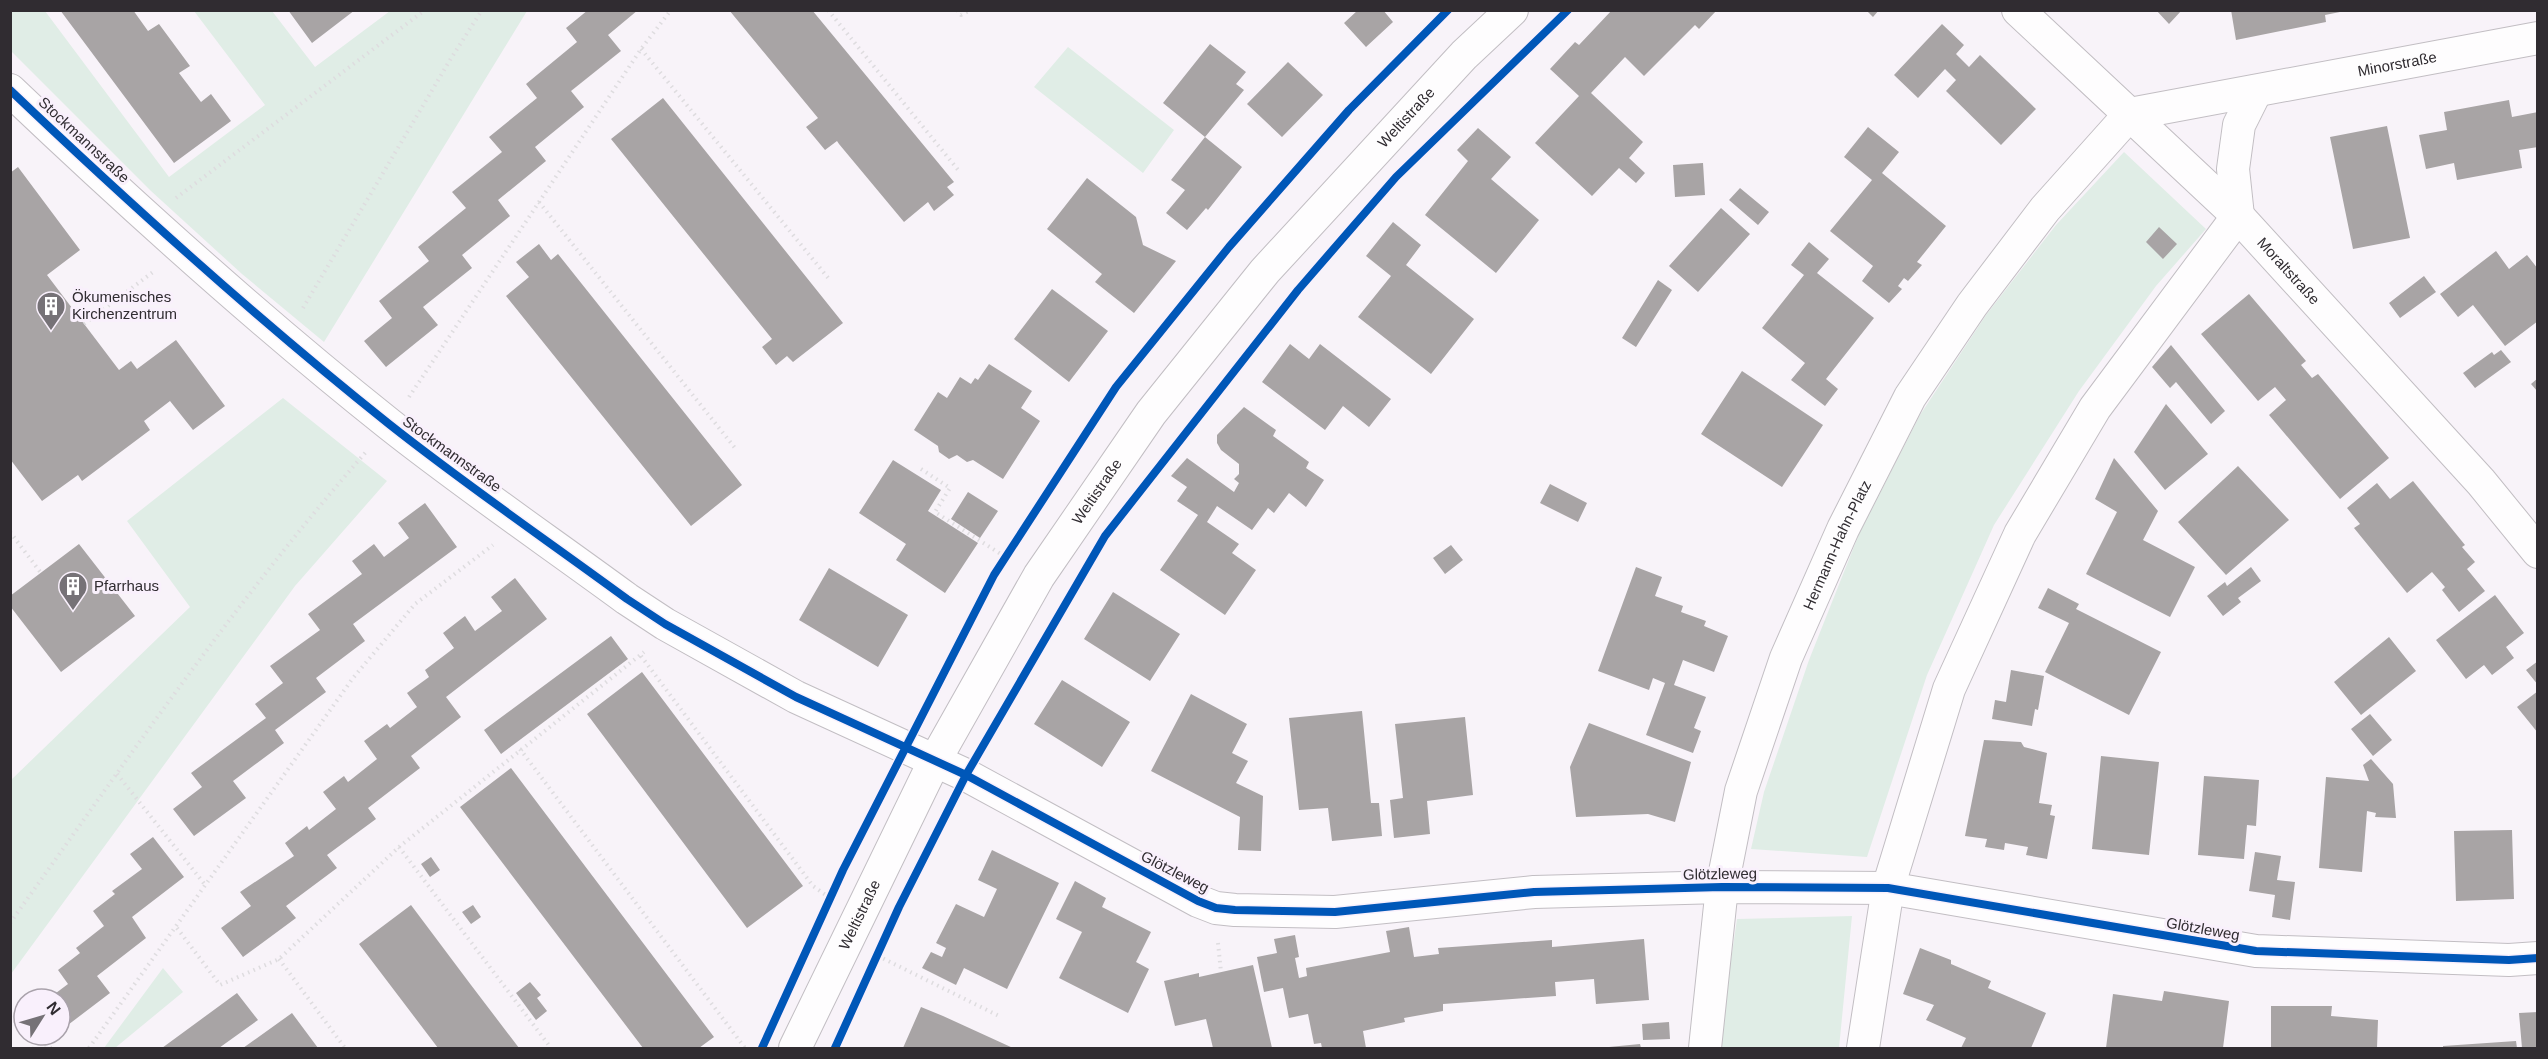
<svg xmlns="http://www.w3.org/2000/svg" width="2548" height="1059" font-family="Helvetica,sans-serif">
	<style>
		.green { fill: #e0ede6 }
		.building { fill: #a8a4a5 }
		.lines { fill: none; stroke-linecap: round; stroke-linejoin: round }
		.minor-casing { stroke: #c2bec3; stroke-width: 34 }
		.path { stroke: #dedcdf; stroke-width: 4; stroke-dasharray: 1.5 4.5; stroke-linecap: butt }
		.minor { stroke: #fefdfe; stroke-width: 32 }
		.cycleway-casing { stroke: #f9f0fc; stroke-width: 11 }
		.cycleway { stroke: #0057b8; stroke-width: 8 }
		.labels { text-anchor: middle; stroke-width: 6; stroke-linejoin: round; paint-order: stroke }
		.street-label { font-size: 15px; fill: #302c31; stroke: #f9f0fc }
		.poi-label { font-size: 15px; fill: #302c31; stroke: #f9f0fc; text-anchor: start }
	</style>
	<rect width="100%" height="100%" fill="#f8f3f9"/>
	<path class="green" d="M10,11H45L169,177L265,105L194,11H272L315,67L390,11H527L324,342L242,274L151,191L11,51Z
		M1068,47L1174,130L1143,173L1034,87Z
		M2124,152L2206,229L2156,286L2079,391L1994,525L1927,675L1867,857L1751,849L1764,792L1809,660L1859,534L1920,415L1986,315L2056,225Z
		M283,398L387,481L295,586L11,974V780L190,607L127,521Z
		M1852,916L1839,1048H1721L1722,1021L1737,919Z
		M163,968L183,992L115,1048H104Z"/>
	<path class="building" d="M60,10H133L148,31L159,24L190,66L179,73L201,102L211,94L231,121L174,163Z
		M288,10H355L312,43Z
		M588,10H638L608,35L621,51L571,91L584,107L535,147L546,161L498,200L510,216L462,255L472,268L423,307L438,325L386,367L364,341L392,318L379,301L429,261L418,247L466,208L452,192L502,152L489,137L537,98L526,84L577,42L566,28Z
		M729,10H812L954,182L947,187L954,195L934,211L928,202L904,222L839,144L837,141L825,150L806,127L818,118Z
		M1358,10H1383L1393,22L1366,47L1344,23Z
		M1612,10H1717L1699,29L1695,25L1644,76L1625,57L1591,93L1643,142L1629,158L1645,173L1636,183L1619,168L1592,196L1535,143L1579,96L1550,69L1575,42L1579,45Z
		M1866,10H1879L1873,17Z
		M2156,10H2182L2169,24Z
		M2231,10H2340V12L2325,15L2326,22L2236,40Z
		M1942,24L1964,45L1956,54L1969,67L1980,55L2036,109L2001,145L1946,91L1956,80L1945,69L1918,98L1894,75Z
		M1210,44L1246,72L1236,84L1244,90L1205,137L1242,167L1208,210L1206,208L1187,230L1166,213L1185,190L1171,180L1205,137L1163,103Z
		M1288,62L1323,95L1282,137L1247,104Z
		M663,98L843,323L793,362L787,356L776,365L762,347L772,339L611,139Z
		M2509,100L2512,117L2538,112V147L2519,150L2522,168L2457,180L2454,163L2426,169L2419,135L2447,130L2444,112Z
		M2387,126L2410,238L2353,249L2330,137Z
		M1868,127L1899,152L1882,173L1946,226L1917,262L1922,265L1908,281L1904,278L1898,286L1902,289L1889,303L1862,281L1873,266L1830,231L1872,180L1844,157Z
		M1478,128L1511,157L1491,179L1539,220L1496,273L1425,215L1468,161L1457,150Z
		M1703,163L1705,195L1675,197L1673,165Z
		M18,167L80,250L47,275L119,370L131,361L137,369L176,340L225,406L193,430L170,401L144,421L150,430L82,481L78,475L42,501L10,459V173Z
		M1087,178L1136,217L1143,245L1176,261L1134,313L1095,282L1102,274L1047,229Z
		M1740,188L1769,212L1758,225L1729,200Z
		M1721,208L1750,234L1698,292L1669,266Z
		M1393,222L1421,245L1406,265L1474,319L1431,374L1358,317L1391,276L1366,256Z
		M2159,227L2177,244L2163,259L2146,242Z
		M1809,242L1829,259L1817,273L1874,318L1826,379L1838,389L1825,406L1791,380L1805,363L1762,328L1804,275L1791,265Z
		M539,244L551,260L558,254L742,485L691,526L506,296L529,277L516,262Z
		M2496,251L2509,269L2527,255L2538,269V321L2505,346L2473,305L2458,317L2440,294Z
		M2424,276L2436,292L2400,318L2389,303Z
		M1658,280L1672,290L1636,347L1622,338Z
		M1052,289L1108,331L1069,382L1014,339Z
		M2249,294L2306,361L2301,365L2312,378L2318,374L2389,458L2340,499L2269,415L2286,400L2275,387L2258,401L2201,334Z
		M1290,344L1309,359L1320,344L1391,399L1369,427L1343,406L1325,430L1262,382Z
		M2171,345L2225,411L2211,424L2176,382L2170,388L2152,367Z
		M2501,350L2511,362L2475,388L2463,373L2492,352L2494,355Z
		M989,364L1032,391L1021,408L1040,421L1003,479L973,460L967,462L957,455L949,459L939,452L938,446L914,430L938,392L947,398L960,377L971,384L975,378L978,380Z
		M1742,371L1823,425L1782,487L1701,434Z
		M2538,378V392L2531,384Z
		M2166,404L2208,454L2165,490L2134,452Z
		M1244,407L1276,430L1273,436L1309,462L1306,468L1324,480L1306,507L1289,493L1274,513L1268,508L1252,530L1217,506L1207,522L1239,544L1232,553L1256,570L1225,615L1160,570L1198,515L1177,501L1187,487L1171,476L1187,458L1234,492L1239,483L1234,479L1239,474V464L1221,450L1217,443V435Z
		M2114,458L2158,511L2143,540L2195,567L2170,617L2086,574L2117,512L2095,499Z
		M893,460L941,490L928,511L978,543L945,593L896,560L906,544L859,513Z
		M2238,466L2289,520L2226,575L2178,522Z
		M2413,481L2465,545L2462,547L2475,562L2467,569L2485,591L2459,612L2442,590L2445,587L2432,572L2407,593L2354,528L2360,524L2347,508L2377,483L2390,499Z
		M1550,484L1587,503L1578,522L1540,503Z
		M968,492L998,511L980,538L951,519Z
		M425,503L457,547L353,624L365,641L316,678L326,692L275,730L284,743L233,781L246,798L194,836L173,809L202,787L191,773L266,718L255,704L283,683L270,666L320,630L308,614L362,574L352,561L374,544L384,557L409,538L398,523Z
		M79,544L135,616L61,672L10,606V596Z
		M1451,545L1463,560L1445,574L1433,558Z
		M1636,567L1662,577L1655,596L1683,606L1681,612L1706,621L1704,626L1728,636L1714,672L1683,660L1674,685L1706,697L1694,728L1701,731L1693,753L1646,735L1665,683L1653,678L1649,690L1598,671Z
		M2251,567L2261,581L2238,598L2241,602L2223,616L2207,596L2225,582L2227,586Z
		M829,568L908,615L878,667L799,620Z
		M515,578L547,619L446,697L461,717L411,756L420,768L368,808L376,819L327,855L337,868L286,906L296,918L243,957L221,928L251,906L240,892L294,856L285,843L307,826L309,830L336,809L323,792L344,776L348,782L377,759L364,741L387,724L390,728L417,707L407,693L429,677L425,670L454,648L443,633L465,616L475,631L502,611L491,597Z
		M2048,588L2079,604L2076,609L2161,652L2129,715L2045,672L2069,623L2038,608Z
		M1113,592L1180,634L1150,681L1084,639Z
		M2495,595L2524,633L2506,647L2514,658L2492,675L2484,665L2466,679L2436,640Z
		M611,636L628,659L501,754L484,730Z
		M2389,637L2416,671L2361,715L2334,682Z
		M2538,661V685L2526,670Z
		M2011,670L2044,676L2038,710L2035,709L2032,726L1992,719L1995,700L2006,702Z
		M642,672L803,886L747,928L587,714Z
		M1062,680L1130,722L1102,767L1034,724Z
		M2538,691V733L2517,707Z
		M1191,694L1247,724L1232,753L1248,761L1236,783L1263,796L1261,851L1238,850L1240,817L1151,771Z
		M1362,711L1371,803H1379L1382,836L1332,841L1328,808L1299,810L1289,718Z
		M2370,714L2392,740L2373,756L2351,729Z
		M1465,717L1473,795L1427,801L1430,834L1394,838L1390,800L1403,798L1395,724Z
		M1589,723L1691,762L1675,822L1648,814L1576,817L1570,767Z
		M1984,740L2021,742L2024,747L2047,753L2039,803L2052,805L2050,815L2055,816L2047,859L2026,855L2028,847L2005,843L2004,850L1985,847L1987,839L1965,836Z
		M2101,756L2159,762L2149,855L2092,849Z
		M2371,759L2393,784L2396,818L2375,817L2376,813L2367,811L2362,872L2319,868L2326,777L2369,781L2363,765Z
		M511,768L714,1037L699,1048H643L460,807Z
		M2204,776L2259,780L2256,826L2247,825L2244,859L2198,855Z
		M2512,830L2514,899L2456,901L2454,831Z
		M153,837L184,877L132,917L146,938L97,976L110,993L60,1031V999H48L68,984L58,970L80,953L76,948L104,926L93,911L115,894L112,891L142,869L130,854Z
		M992,850L1059,883L1007,989L964,968L956,985L922,968L931,952L942,957L946,948L936,943L956,904L984,917L997,889L978,880Z
		M2255,852L2281,856L2277,880L2295,882L2290,920L2272,917L2275,895L2249,891Z
		M431,857L440,870L430,877L421,864Z
		M1075,881L1106,898L1102,907L1151,932L1136,962L1149,969L1128,1013L1059,978L1082,932L1056,919Z
		M411,905L471,985L519,1048H438L359,944Z
		M473,905L481,917L471,924L462,912Z
		M1409,927L1414,957L1439,954L1438,948L1552,940V947L1644,939L1649,1000L1596,1004L1594,979L1555,982L1556,996L1443,1004V1011L1404,1018L1405,1022L1363,1031L1366,1048H1322L1321,1043L1314,1044L1308,1014L1289,1018L1283,988L1264,992L1257,957L1277,953L1274,939L1295,935L1299,957L1295,958L1299,978L1307,976L1306,968L1390,952L1386,931Z
		M1920,948L1951,960V964L1991,981L1988,988L2046,1013L2031,1048H1961L1966,1038L1926,1020L1934,1005L1903,994Z
		M1253,965L1272,1048H1213L1206,1019L1175,1026L1164,981L1199,973V977Z
		M530,982L541,995L537,998L547,1011L536,1020L516,993Z
		M2164,991L2229,1001L2223,1048H2106L2113,994L2162,1001Z
		M237,993L258,1020L219,1048H162Z
		M2271,1006H2332L2331,1016L2378,1020L2377,1048H2271Z
		M921,1007L943,1016L1013,1048H903Z
		M2538,1012V1048H2522L2519,1013Z
		M292,1013L318,1048H243Z
		M1669,1022L1670,1039L1643,1040L1642,1024Z
		M2516,1041L2517,1048H2443V1046Z
		M1640,1044L1641,1048H1609V1047Z"/>
	<g class="lines">
		<g class="minor-casing">
			<g id="minor">
				<path id="s1" d="M2018,10L2238,216L2481,482L2538,552"/>
				<path d="M10,90C132,206 257,319 389,424C466,485 548,541 627,599L665,624L796,697L966,775L1198,901L1216,908L1235,910L1335,912L1534,892L1722,887L1888,888L2256,951L2509,960L2538,958"/>
				<path d="M2238,216L2233,169L2239,125L2256,91"/>
				<path id="s2" d="M795,1048L934,762L1039,576L1151,413L1265,271L1464,55L1512,10"/>
				<path id="s3" d="M1705,1048L1722,887L1741,791L1786,658L1843,529L1910,397L1972,305L2045,209L2130,114L2538,38"/>
				<path d="M1863,1048L1888,888L1949,689L2020,534L2095,408L2238,216"/>
			</g>
		</g>
		<path class="path" d="M828,10L959,171
			M957,10L961,15L971,10
			M641,49L829,279
			M176,198L425,10
			M539,202L735,448
			M303,308L450,60L482,10
			M84,324L153,272
			M409,397L641,49L671,10
			M921,469L950,488L935,512L1007,558
			M10,532L41,573
			M641,656L813,886L830,898
			M520,749L745,1048
			M117,774L206,886
			M399,847L551,1048
			M10,923C125,763 236,600 366,452
			M177,928L220,985L279,959L399,847L644,652
			M1218,943L1221,972
			M878,956L999,1016
			M279,959L345,1048
			M10,1017L24,1028
			M33,1035L40,1041L34,1048
			M40,1041L51,1048
			M89,1048L353,678L415,604L493,545"/>
		<use href="#minor" class="minor"/>
		<g class="cycleway-casing">
			<path id="cycleway" d="M10,90C132,206 257,319 389,424C466,485 548,541 627,599L665,624L796,697L966,775L1198,901L1216,908L1235,910L1335,912L1534,892L1722,887L1888,888L2256,951L2509,960L2538,958
				M762,1048L843,870L994,575L1116,387L1229,247L1349,110L1448,10
				M835,1048L899,907L966,775L1105,536L1298,290L1396,177L1568,10"/>
		</g>
		<use href="#cycleway" class="cycleway"/>
	</g>
	<defs>
		<g id="building-pin" transform="scale(1.5)"><path d="M0 17L-7.5 6A9.5 9.5 0 1 1 7.5 6Z" fill="#767277" stroke="#f9f0fc"/><path d="M-4-6H4V6H1V3H-1V6H-4ZM-2.5-4.3h1.7v1.8h-1.7ZM.8-4.3h1.7v1.8H.8ZM-2.5-1h1.7V.8h-1.7ZM.8-1h1.7V.8H.8Z" fill="#fff"/></g>
	</defs>
	<g fill-rule="evenodd">
		<use href="#building-pin" x="51" y="306"/>
		<use href="#building-pin" x="73" y="586"/>
	</g>
	<g class="labels">
		<g class="street-label">
			<text dy="5" stroke="none"><textPath href="#s3" startOffset="1320">Minorstraße</textPath></text>
			<text dy="5" stroke="none"><textPath href="#s2" startOffset="1120">Weltistraße</textPath></text>
			<text transform="translate(84 140) rotate(43)" y="5">Stockmannstraße</text>
			<text dy="5" stroke="none"><textPath href="#s1" startOffset="376">Moraltstraße</textPath></text>
			<text transform="translate(452 454) rotate(36)" y="5">Stockmannstraße</text>
			<text dy="5" stroke="none"><textPath href="#s2" startOffset="634">Weltistraße</textPath></text>
			<text dy="5" stroke="none"><textPath href="#s3" startOffset="524">Hermann-Hahn-Platz</textPath></text>
			<text transform="translate(1175 872) rotate(27)" y="5">Glötzleweg</text>
			<text transform="translate(1720 874) rotate(-1)" y="5">Glötzleweg</text>
			<text dy="5" stroke="none"><textPath href="#s2" startOffset="148">Weltistraße</textPath></text>
			<text transform="translate(2203 929) rotate(10)" y="5">Glötzleweg</text>
		</g>
		<g class="poi-label">
			<text x="72" y="302">Ökumenisches<tspan x="72" dy="17">Kirchenzentrum</tspan></text>
			<text x="94" y="591">Pfarrhaus</text>
		</g>
	</g>
	<rect width="2548" height="1059" fill="none" stroke="#302c31" stroke-width="24"/>
	<g transform="translate(42 1017) rotate(53)"><circle r="28" fill="#f9f0fc" stroke="#a9a2ab" stroke-width="1.5"/>
	<path d="M0-4.5L10 22L0 15L-10 22Z" fill="#767277"/>
	<text y="-9" font-size="16" font-weight="bold" text-anchor="middle" fill="#302c31">N</text>
	</g>
</svg>
